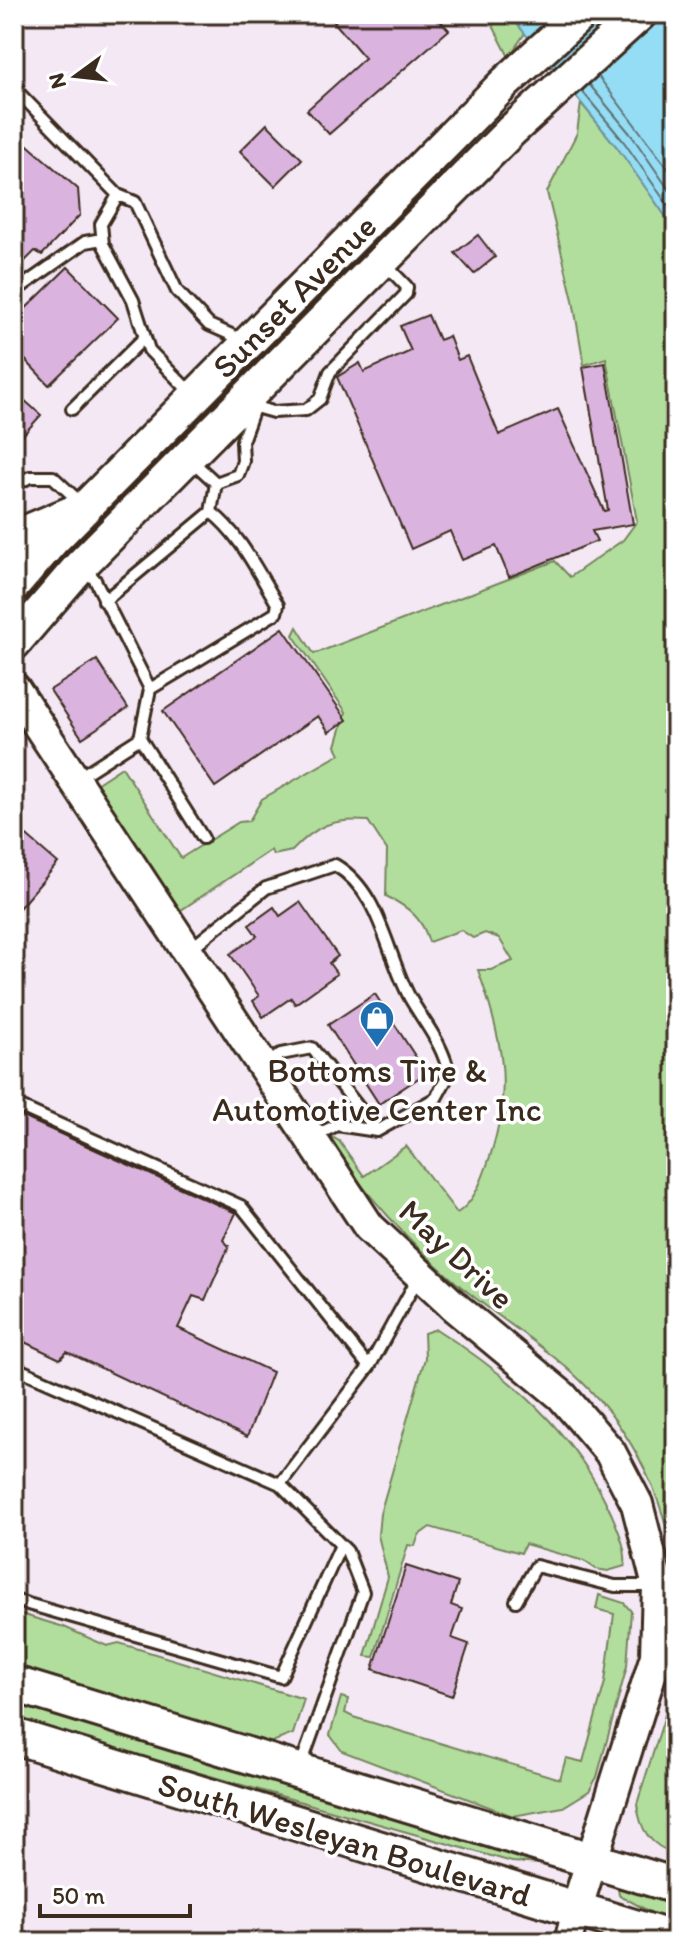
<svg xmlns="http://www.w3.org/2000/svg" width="690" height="1956" font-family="Itim,sans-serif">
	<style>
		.green { fill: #b2de9d; stroke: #76845e; stroke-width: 2 }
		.water { fill: #94ddf5; stroke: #70959f; stroke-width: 2 }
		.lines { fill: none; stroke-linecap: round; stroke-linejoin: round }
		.shore { stroke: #5f7274; stroke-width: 2 }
		.building { fill: #dab4de; stroke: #3b2a1e; stroke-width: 2 }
		.service-casing { stroke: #3b2a1e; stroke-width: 16 }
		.tertiary-casing { stroke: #3b2a1e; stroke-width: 32 }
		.secondary-casing { stroke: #3b2a1e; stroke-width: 36 }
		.primary-casing { stroke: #3b2a1e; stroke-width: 38 }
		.trunk-casing { stroke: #3b2a1e; stroke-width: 40 }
		.service { stroke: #fff; stroke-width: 10 }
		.tertiary { stroke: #fff; stroke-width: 26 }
		.secondary { stroke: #fff; stroke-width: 30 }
		.primary { stroke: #fff; stroke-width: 32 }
		.trunk { stroke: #fff; stroke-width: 34 }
		.labels { text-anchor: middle; stroke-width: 7; stroke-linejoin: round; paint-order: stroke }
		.street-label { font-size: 34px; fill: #3b2a1e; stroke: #fff }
		.poi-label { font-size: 34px; fill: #3b2a1e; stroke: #fff }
	</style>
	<rect width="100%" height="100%" fill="#f4e8f5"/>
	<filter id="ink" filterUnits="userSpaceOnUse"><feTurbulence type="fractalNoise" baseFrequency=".0125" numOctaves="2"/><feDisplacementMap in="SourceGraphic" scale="16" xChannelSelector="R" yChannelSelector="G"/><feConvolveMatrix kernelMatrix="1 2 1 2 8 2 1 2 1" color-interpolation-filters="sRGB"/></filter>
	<g filter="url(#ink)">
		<path class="green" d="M487,14H509L525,33L509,57Z
			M581,103L617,147L676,231V1575C667,1503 634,1432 581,1381C542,1343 493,1315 452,1279C405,1239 366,1192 329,1144L332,1137L339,1141L364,1176L406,1146L457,1213C472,1204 480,1185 486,1168C514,1093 504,1043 478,970H491L513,961L499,938L485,933L473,938L461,930L429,942C422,917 408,907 386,896L387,850L368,821C331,818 316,826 292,851L273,855L271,850L178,912L96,784L122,767L181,858L239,822L249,821L262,799L340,754L336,746L346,712L293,635L297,627L314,654L555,561L570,577L623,540L637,521L606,358L584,365L573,300L547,192L577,133Z
			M436,1329C510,1376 575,1432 611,1513C618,1529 627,1549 625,1566L608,1571L596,1569L584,1561L525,1544L521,1553L430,1527L419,1535L415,1546L408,1545L374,1657L365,1656L388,1577L378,1535L380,1514L425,1358L424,1333Z
			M599,1595L624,1603L631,1611L627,1666L597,1777L589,1791L563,1807L513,1816L342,1751L330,1735L341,1697L348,1699L345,1713L353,1717L560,1779L566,1758L583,1762L605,1682L614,1614L596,1609Z
			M14,1612L64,1627L107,1646L119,1643L304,1699L293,1734L267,1744L14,1668Z
			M676,1657V1854C650,1846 640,1830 637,1804L672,1693Z
			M14,1698L534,1855L543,1864L512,1862L14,1720Z
			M618,1888L676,1905V1920L652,1913L619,1895Z"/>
		<path class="water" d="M509,14H676V231L617,147Z"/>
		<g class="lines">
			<path class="shore" d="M598,76L676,179
				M589,84L632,136L676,200
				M582,91L624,142L676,217"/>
		</g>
		<path class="building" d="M343,14H434L449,30L329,134L307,110L365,58L334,22Z
			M267,124L302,159L275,186L240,151Z
			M14,133L78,189L80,215L42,255L35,251L14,272Z
			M478,235L495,257L474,274L455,253Z
			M68,267L118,318L49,385L14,348V320Z
			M428,315L439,340L449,336L458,360L467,356L499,435L558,409L604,511L608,510L583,367L605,363L633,524L592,531L597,541L509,577L496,546L462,560L450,531L411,549L337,377L360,363L364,372L411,351L400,326Z
			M14,391L41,415L14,445Z
			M283,628L347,720L329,732L318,716L215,787L163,711Z
			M97,660L128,708L82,738L50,690Z
			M14,825L58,863L14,914Z
			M300,902L338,956L329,963L337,974L295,1004L291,998L263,1017L253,1001L259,996L230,954L257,936L249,925L274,907L280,916Z
			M375,994L426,1073L379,1104L328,1025Z
			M14,1113L236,1213L223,1240L229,1246L205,1300L193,1296L178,1328L272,1372L247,1437L67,1352L60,1359L14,1337Z
			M406,1566L458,1583L451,1605L462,1609L452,1638L469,1644L452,1696L373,1669Z"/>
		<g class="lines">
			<g class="service-casing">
				<path id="service" d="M14,88L118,195
					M14,292L85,242L102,239
					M192,394L149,350L133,300L103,244L101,224L118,195L135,202L177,291L209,325L243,340
					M248,405L273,412L306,410L320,399L330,372L406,294L407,287L384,263
					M72,409L143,339
					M216,483L238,475L243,461L242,441L254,408
					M14,485L30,477H53L84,506
					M104,601L211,512L216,483L192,461
					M150,689L276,613L278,605C258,573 241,535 211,512
					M140,738L203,838
					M76,779L140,738L150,689L95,580L84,568
					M189,950L266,888L335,865C381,892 386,954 410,998C425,1024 443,1044 449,1074L436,1098L377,1131L337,1125L314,1136
					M265,1066L281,1054L312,1048L377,1131
					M14,1104L241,1206L369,1367
					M14,1367L280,1484L347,1551L363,1592L301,1765
					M280,1484L369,1367L419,1276
					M14,1600L281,1677L341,1545
					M516,1601L536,1566L615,1586H654"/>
			</g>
			<g class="tertiary-casing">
				<path id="tertiary" d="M568,1942L576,1910"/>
			</g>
			<g class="secondary-casing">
				<path id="secondary" d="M14,688L369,1227L456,1308L562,1396L610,1452L637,1504L658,1586L656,1656L576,1910"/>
			</g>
			<g class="primary-casing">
				<path id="primary" d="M14,537L71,513
					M14,585L52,541L505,83L581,14
					M14,643L81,565L511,131L640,14"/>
			</g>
			<g class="trunk-casing">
				<path id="trunk" d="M14,1684L676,1886
					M14,1736L676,1940"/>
			</g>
			<use href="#service" class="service"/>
			<use href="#tertiary" class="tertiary"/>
			<use href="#secondary" class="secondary"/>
			<use href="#primary" class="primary"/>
			<use href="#trunk" class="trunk"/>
		</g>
	</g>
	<defs>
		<g id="shop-pin" transform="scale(1.8)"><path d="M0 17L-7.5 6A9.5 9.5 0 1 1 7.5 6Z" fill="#1f6fb2" stroke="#fff"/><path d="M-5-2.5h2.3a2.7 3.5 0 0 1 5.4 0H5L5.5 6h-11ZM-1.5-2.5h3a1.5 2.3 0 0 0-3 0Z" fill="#fff"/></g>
	</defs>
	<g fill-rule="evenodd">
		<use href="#shop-pin" x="377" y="1018"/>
	</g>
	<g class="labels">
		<g class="street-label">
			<text transform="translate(294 296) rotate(-45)" y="12">Sunset Avenue</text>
			<text transform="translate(457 1254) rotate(43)" y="12">May Drive</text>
			<text transform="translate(345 1839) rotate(17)" y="12">South Wesleyan Boulevard</text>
		</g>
		<g class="poi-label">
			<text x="377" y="1082">Bottoms Tire &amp;<tspan x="377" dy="39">Automotive Center Inc</tspan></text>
		</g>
	</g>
	<rect width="690" height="1956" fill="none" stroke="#fff" stroke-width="48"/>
	<rect x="24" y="24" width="642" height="1908" fill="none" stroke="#3b2a1e" stroke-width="3" filter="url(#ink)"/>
	<g transform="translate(76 76) rotate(255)" stroke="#ffffff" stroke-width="6" paint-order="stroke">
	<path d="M0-6L14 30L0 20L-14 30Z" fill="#3b2a1e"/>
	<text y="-12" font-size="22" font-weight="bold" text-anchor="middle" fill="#3b2a1e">N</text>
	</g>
	<path d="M40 1904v12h150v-12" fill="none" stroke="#3b2a1e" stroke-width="4"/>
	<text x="52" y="1904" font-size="24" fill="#3b2a1e" stroke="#ffffff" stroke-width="6" paint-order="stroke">50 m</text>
</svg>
